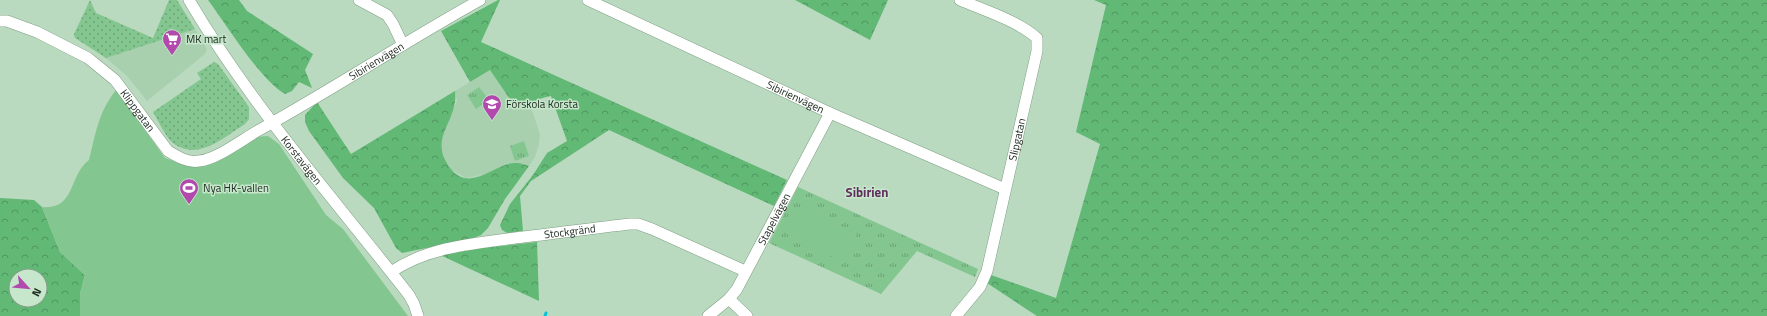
<svg xmlns="http://www.w3.org/2000/svg" width="1767" height="316" font-family="'Titillium Web',sans-serif">
	<style>
		.built { fill: #a8d0af }
		.grass { fill: url(#grass-dots) }
		.forest { fill: url(#forest-crowns); fill-rule: evenodd }
		.park { fill: url(#park-tufts) }
		.garden { fill: #84c690 }
		.lines { fill: none; stroke-linecap: round; stroke-linejoin: round }
		.stream { stroke: #03c3d9; stroke-width: 3 }
		.minor-casing { stroke: #7f9f84; stroke-width: 12 }
		.minor { stroke: #fff; stroke-width: 11 }
		.labels { text-anchor: middle; stroke-width: 3; stroke-linejoin: round; paint-order: stroke }
		.poi-label { font-size: 11px; fill: #202d22; stroke: #c6e7cb; text-anchor: start }
		.street-label { font-size: 11px; fill: #202d22; stroke: #c6e7cb }
		.quarter-label { font-size: 13px; font-weight: bold; fill: #622f5f; stroke: #c6e7cb }
	</style>
	<defs>
		<pattern id="grass-dots" width="8" height="8" patternUnits="userSpaceOnUse"><rect width="8" height="8" fill="#84c690"/><path d="M2 2h.1M6 6h.1" fill="none" stroke="#6ca175" stroke-width="1.8" stroke-linecap="round"/></pattern>
		<pattern id="forest-crowns" width="20" height="18" patternUnits="userSpaceOnUse"><rect width="20" height="18" fill="#62b875"/><path d="M2 6a3 3 0 1 1 6 0M12 15a3 3 0 1 1 6 0" fill="none" stroke="#509660"/></pattern>
		<pattern id="park-tufts" width="24" height="20" patternUnits="userSpaceOnUse"><rect width="24" height="20" fill="#84c690"/><path d="M3 7l-1-3M5 7V3M7 7l1-3M15 17l-1-3M17 17v-4M19 17l1-3" fill="none" stroke="#6ca175"/></pattern>
	</defs>
	<rect width="100%" height="100%" fill="#b9dabe"/>
	<path class="built" d="M195,29L207,49L205,54L147,101L127,76L106,58Z
		M490,70L516,108L530,104L540,134L539,144L535,157L529,166L517,163L509,164L487,174L466,178L452,170L445,160L441,149V136L457,101L455,91Z"/>
	<path class="grass" d="M90,0L96,13L153,38L169,0H177L195,29L106,58L75,38L74,34Z
		M214,62L218,64L249,107V119L245,124C224,137 198,162 173,143C166,138 158,120 153,112L201,79L197,73Z"/>
	<path class="forest" d="M208,0H239L247,11L313,54L305,70L312,88L299,82L292,91L285,94C261,81 226,24 208,0Z
		M498,0H500L481,42L787,180L774,206L609,130L531,181L520,196L523,231L507,233L502,230L500,225L510,204L533,175L547,153L567,141L551,96C538,98 528,105 516,108L490,70L470,82L441,31Z
		M795,0H888L870,40Z
		M1094,0H1767V316H1037L987,283L991,275L1056,298L1100,144L1076,132L1106,5Z
		M455,91C459,122 426,138 451,169C471,194 497,161 517,163C521,163 525,165 529,166L505,199L488,228L481,235L471,239L402,253L396,248L374,208L343,178L309,131L305,122V115L317,102L351,154Z
		M0,198L34,200L42,207L60,252L85,275L80,294V316H0ZM16,276H40V300H16Z
		M537,242L539,301L440,255L482,248Z"/>
	<path class="park" d="M479,87L489,100L476,109L467,95Z
		M524,141L529,156L515,161L510,146Z
		M798,187L978,269L975,277L917,251L881,294L769,243Z"/>
	<path class="garden" d="M116,90L165,158L182,164L197,167L255,137L268,136L279,144L326,215L343,229L408,316H80V294L85,275L60,252L42,207C76,210 68,176 89,160C96,133 98,113 116,90Z
		M800,207L857,234L843,262L787,234Z"/>
	<g class="lines">
		<path class="stream" d="M545,316L546,313"/>
		<g class="minor-casing">
			<g id="minor">
				<path id="s1" d="M189,0C250,104 335,200 409,295L414,304L418,316"/>
				<path d="M359,0L387,15L393,24L403,45"/>
				<path id="s2" d="M588,0L830,113L1005,189"/>
				<path id="s3" d="M0,21H7L37,32L88,58L115,80L168,151C178,157 188,163 199,161C218,159 244,138 261,129C335,88 406,41 480,0"/>
				<path id="s4" d="M391,272C429,246 478,243 523,237C559,233 594,228 630,224H638L652,229L745,271"/>
				<path d="M729,299L747,316"/>
				<path id="s5" d="M708,316L729,299L737,289L830,113"/>
				<path id="s6" d="M956,316L980,287L987,271L1037,51V38C1018,21 984,10 960,0"/>
			</g>
		</g>
		<use href="#minor" class="minor"/>
	</g>
	<defs>
		<g id="supermarket-pin" transform="scale(1)"><path d="M0 17L-7.5 6A9.5 9.5 0 1 1 7.5 6Z" fill="#b24aae" stroke="#c6e7cb"/><path d="M-6-5.5h2.5l.6 2H6L4.5 2H-2.5L-4.4-4H-6ZM-1.5 3.2a1.3 1.3 0 1 0 .1 0ZM3 3.2a1.3 1.3 0 1 0 .1 0Z" fill="#fff"/></g>
		<g id="school-pin" transform="scale(1)"><path d="M0 17L-7.5 6A9.5 9.5 0 1 1 7.5 6Z" fill="#b24aae" stroke="#c6e7cb"/><path d="M0-5L7-2L0 1L-7-2ZM-4 1L0 2.5L4 1V4Q0 6-4 4Z" fill="#fff"/></g>
		<g id="stadium-pin" transform="scale(1)"><path d="M0 17L-7.5 6A9.5 9.5 0 1 1 7.5 6Z" fill="#b24aae" stroke="#c6e7cb"/><path d="M0-5a6.5 5 0 1 0 0 10a6.5 5 0 1 0 0-10ZM-3.5-1.8h7v3.6h-7Z" fill="#fff"/></g>
	</defs>
	<g fill-rule="evenodd">
		<use href="#supermarket-pin" x="172" y="39"/>
		<use href="#school-pin" x="492" y="104"/>
		<use href="#stadium-pin" x="189" y="188"/>
	</g>
	<g class="labels">
		<g class="poi-label">
			<text x="186" y="43">MK mart</text>
			<text x="506" y="108">Förskola Korsta</text>
			<text x="203" y="192">Nya HK-vallen</text>
		</g>
		<g class="street-label">
			<text dy="4" stroke="none"><textPath href="#s3" startOffset="457">Sibirienvägen</textPath></text>
			<text dy="4" stroke="none"><textPath href="#s2" startOffset="229">Sibirienvägen</textPath></text>
			<text dy="4" stroke="none"><textPath href="#s3" startOffset="169">Klippgatan</textPath></text>
			<text dy="4" stroke="none"><textPath href="#s6" startOffset="190">Slipgatan</textPath></text>
			<text dy="4" stroke="none"><textPath href="#s1" startOffset="196">Korstavägen</textPath></text>
			<text dy="4" stroke="none"><textPath href="#s5" startOffset="119">Stapelvägen</textPath></text>
			<text dy="4" stroke="none"><textPath href="#s4" startOffset="185">Stockgränd</textPath></text>
		</g>
		<g class="quarter-label">
			<text x="867" y="197">Sibirien</text>
		</g>
	</g>
	<g transform="translate(28 288) rotate(117)"><circle r="19" fill="#c6e7cb" stroke="#849d87"/>
	<path d="M0-3L7 15L0 10L-7 15Z" fill="#b24aae"/>
	<text y="-6" font-size="11" font-weight="bold" text-anchor="middle" fill="#202d22">N</text>
	</g>
</svg>
